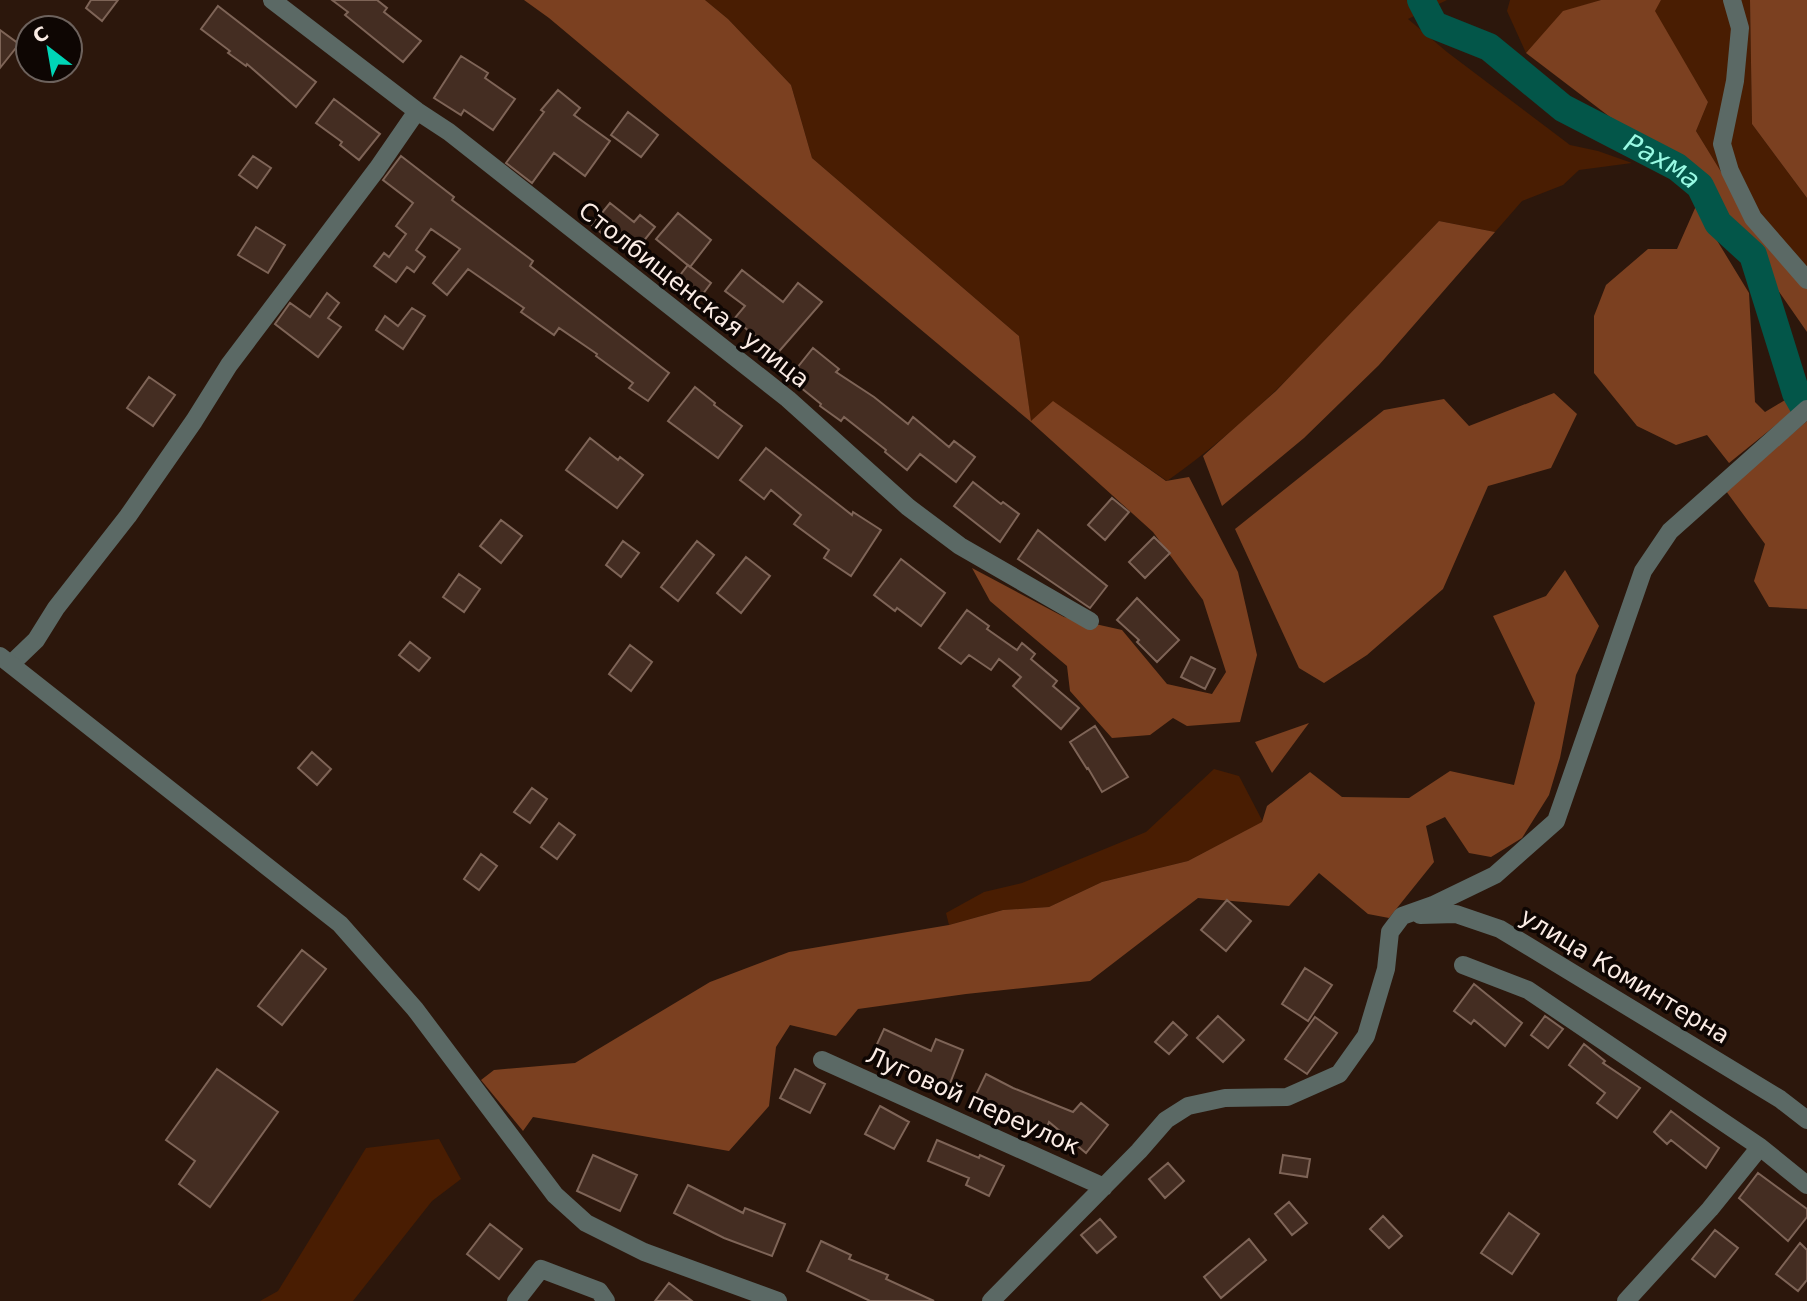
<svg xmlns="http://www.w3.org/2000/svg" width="1807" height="1301" font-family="'DejaVu Sans',sans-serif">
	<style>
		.green { fill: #491d02 }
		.forest { fill: #7b4020 }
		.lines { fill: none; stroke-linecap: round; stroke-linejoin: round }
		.river { stroke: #035649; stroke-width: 28 }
		.building { fill: #442d22; stroke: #7e6457; stroke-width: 2 }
		.minor { stroke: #5b6965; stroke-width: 18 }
		.tertiary { stroke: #5b6965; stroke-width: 18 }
		.labels { text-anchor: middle; stroke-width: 7; stroke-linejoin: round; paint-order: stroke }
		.street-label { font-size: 24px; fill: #fbece5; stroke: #0e0603 }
		.water-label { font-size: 26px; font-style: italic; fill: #99fae4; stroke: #0e0603 }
	</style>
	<rect width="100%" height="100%" fill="#2c170c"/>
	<path class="green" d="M705,0H1447L1408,19L1447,52L1570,145L1598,151L1632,163L1579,170L1563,185L1522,201L1495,232L1439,221C1352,311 1270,409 1167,481L1053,402L1031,422L1019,336L812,158L791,85L728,19Z
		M1510,0H1601L1563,12L1526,53L1507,11Z
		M1661,0H1750L1752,124L1807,198V284L1747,214L1696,131L1708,102L1654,11Z
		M1214,769L1239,776L1263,822L1188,861L1102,882L1049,907L1003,910L949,925L946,913L984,892L1022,883L1146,832Z
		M439,1139L461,1179L432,1201L353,1301H260L278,1291L366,1148Z"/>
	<path class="forest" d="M524,0H705L728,19L791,85L812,158L1019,336L1031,421L1053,401L1166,481L1189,477L1238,572L1257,655L1240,722L1187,726L1173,718L1150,735L1112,738L1070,691L1067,666L990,601L972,568L1064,617L1122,630L1167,684L1212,694L1226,672L1203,600L1153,532L1031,422L549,18Z
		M1601,0H1661L1655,11L1708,102L1696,131L1747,214L1807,284V332L1739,234L1720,216L1696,168L1610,117L1526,53L1563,11Z
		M1750,0H1807V198L1752,124Z
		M1696,206L1749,293L1755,402L1765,412L1807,387V400L1729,463L1707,435L1676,445L1637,426L1594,373V316L1606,285L1648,249H1677Z
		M1439,221L1495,232L1379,365L1304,438L1222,506L1203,456L1276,391Z
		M1554,393L1577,414L1551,468L1488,486L1443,589L1367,655L1324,683L1299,668L1235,529L1384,410L1444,399L1469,426Z
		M1807,421V609L1769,607L1754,581L1765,544L1726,491Z
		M1565,570L1599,626L1576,675L1560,758L1549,795L1522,838L1491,857L1469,853L1445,817L1426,826L1434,862L1389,918L1368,914L1319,873L1289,906L1198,898L1090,981L966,994L858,1009L836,1036L790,1025L776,1047L769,1106L729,1151L533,1117L523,1131L481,1080L494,1070L575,1063L710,982L789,952L949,925L1003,910L1049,907L1102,882L1188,861L1262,822L1267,806L1310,772L1342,797L1409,798L1450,771L1514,785L1535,703L1493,616L1546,596Z
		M1309,723L1272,773L1255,742Z"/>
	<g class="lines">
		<path class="river" id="s1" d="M1421,0L1434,25L1489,47L1563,108L1677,167L1700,186L1718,223L1753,255L1796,393L1804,407"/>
	</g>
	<path class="building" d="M91,0H118L102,21L86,8Z
		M332,0H377L387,8L384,12L421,41L403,62L345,15L348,12Z
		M218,6L316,82L296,107L247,64L246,66L228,53L230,51L201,29Z
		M0,30L19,44L0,68Z
		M461,56L488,73L485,78L515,99L493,130L464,110L461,115L434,98Z
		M558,90L580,108L574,115L610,141L585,176L554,153L532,183L506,163L544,112L541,110Z
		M334,99L380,134L359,160L340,145L342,142L316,123Z
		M628,112L658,135L641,157L611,135Z
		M253,156L271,168L257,188L239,175Z
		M401,156L454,197L452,200L533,261L530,266L669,373L648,401L629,388L633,383L596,356L597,354L559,328L554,335L521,312L524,308L468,269L447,295L433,283L460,249L431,229L416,250L425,257L414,272L407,267L396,282L374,266L384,253L389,257L406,234L396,226L413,203L383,180Z
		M610,203L634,222L640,215L655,227L638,248L612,227L605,236L592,225Z
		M678,213L711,240L690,267L656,239Z
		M256,227L285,245L268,273L238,255Z
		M688,265L711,283L694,306L670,288Z
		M742,270L783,302L798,283L822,302L775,356L758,342L760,340L734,319L745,306L725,291Z
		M327,293L339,303L328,318L341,327L318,357L275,324L290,303L310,317Z
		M412,308L425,316L403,349L376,330L385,316L398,326Z
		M813,348L839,369L836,372L874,397L908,424L913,417L949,447L954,441L975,457L956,482L920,454L907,470L885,452L886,450L844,417L841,421L820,406L821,404L789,378Z
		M149,377L175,395L153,426L127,408Z
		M695,387L715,403L714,405L742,426L718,458L668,421Z
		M590,438L618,460L620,457L643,475L617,508L566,470Z
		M766,448L852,515L853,512L881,530L851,576L824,558L829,550L794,524L801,515L771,490L764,499L740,480Z
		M973,482L1001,504L1003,502L1019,514L1000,542L954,506Z
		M1112,498L1129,512L1105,540L1088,525Z
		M501,520L522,536L501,563L480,546Z
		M1038,530L1107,586L1090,608L1018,559Z
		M1154,537L1170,553L1145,578L1129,562Z
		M623,541L639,553L621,577L606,565Z
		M697,541L714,555L678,601L661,587Z
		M746,557L770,576L741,613L717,593Z
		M901,559L945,593L921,626L897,608L895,611L874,595Z
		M459,574L480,589L464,612L443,597Z
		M1137,598L1179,640L1157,662L1137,642L1139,640L1117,620Z
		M967,610L989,626L987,629L1017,650L1022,643L1035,654L1031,659L1057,681L1053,686L1079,708L1061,729L1013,686L1021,677L999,659L991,670L969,655L961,664L939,648Z
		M410,642L430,658L419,671L399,655Z
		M630,645L652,662L631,691L609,674Z
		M1191,657L1215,669L1205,689L1181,677Z
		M1095,726L1128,777L1102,792L1088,768L1087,769L1070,742Z
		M312,752L331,769L317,785L298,768Z
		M532,788L547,799L530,823L514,812Z
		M559,823L575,835L557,859L541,847Z
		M481,854L497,866L479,890L464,879Z
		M1227,900L1251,921L1226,951L1201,930Z
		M302,950L326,969L282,1025L258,1006Z
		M1305,968L1332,985L1308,1021L1282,1004Z
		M1474,984L1522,1023L1505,1046L1474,1020L1471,1024L1454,1011Z
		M1218,1016L1244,1040L1223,1062L1197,1038Z
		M1545,1016L1563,1029L1548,1048L1531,1035Z
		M1315,1017L1337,1033L1307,1074L1285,1059Z
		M1173,1022L1187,1035L1169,1054L1155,1042Z
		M884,1029L931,1051L936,1039L963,1050L947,1091L919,1081L921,1077L872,1055Z
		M1584,1044L1605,1061L1603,1063L1640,1088L1617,1118L1597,1103L1605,1093L1569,1065Z
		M217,1069L278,1112L210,1207L179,1184L195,1161L166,1140Z
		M795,1069L825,1084L810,1113L780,1098Z
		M986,1074L1013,1088L1073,1112L1081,1103L1108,1125L1086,1153L1049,1122L1046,1130L1002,1113L1000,1116L972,1103Z
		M880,1106L909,1122L894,1149L865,1134Z
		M1671,1111L1719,1148L1706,1168L1671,1140L1667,1144L1654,1132Z
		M937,1140L979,1158L980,1155L1004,1166L989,1196L966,1185L969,1178L928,1161Z
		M593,1155L637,1175L620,1211L577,1191Z
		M1283,1155L1310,1159L1307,1177L1280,1173Z
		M1168,1163L1184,1181L1165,1198L1149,1179Z
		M1758,1173L1807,1209V1217L1788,1241L1739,1198Z
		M688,1185L743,1213L745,1208L785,1224L772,1256L724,1238L674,1213Z
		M1289,1202L1307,1223L1292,1235L1275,1214Z
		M1509,1213L1539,1234L1512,1274L1481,1253Z
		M1383,1216L1402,1236L1389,1248L1370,1229Z
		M1100,1219L1116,1237L1097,1253L1081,1235Z
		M490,1224L522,1249L499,1279L467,1254Z
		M1715,1230L1738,1248L1715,1277L1692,1259Z
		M1249,1239L1266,1260L1221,1298L1204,1277Z
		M821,1241L851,1255L849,1259L888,1275L886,1279L934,1301H870L807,1271Z
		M1800,1243L1807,1250V1280L1798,1291L1776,1274Z
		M669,1283L692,1301H655Z"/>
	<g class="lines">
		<path class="minor" d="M272,0L417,111L449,132L788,399L908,507L960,546L1090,621
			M1732,0L1740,28L1735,81L1722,144L1730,171L1753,218L1807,280
			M11,664L36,640L56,608L128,516L194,421L229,365L377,169L417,111
			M1420,915L1456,914L1500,929L1780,1099L1807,1120
			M1463,965L1528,990L1760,1147L1807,1185
			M822,1060L1104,1187
			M516,1301L541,1269L599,1291L606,1301
			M991,1301L1139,1151L1166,1120L1188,1106L1225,1098L1287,1097L1339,1074L1366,1036L1386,969L1390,932L1402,916L1433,905L1495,875L1556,821L1643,571L1670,531L1807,409
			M1626,1301L1710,1209L1760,1147"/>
		<path class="tertiary" d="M0,656L340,924L415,1009L555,1195L586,1223L644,1252L778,1301"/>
	</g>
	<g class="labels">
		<g class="street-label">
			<text transform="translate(694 295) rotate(38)" y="8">Столбищенская улица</text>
			<text transform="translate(1625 976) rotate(31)" y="8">улица Коминтерна</text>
			<text transform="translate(973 1101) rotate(24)" y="8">Луговой переулок</text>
		</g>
		<g class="water-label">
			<text dy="9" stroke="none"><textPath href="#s1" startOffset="296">Рахма</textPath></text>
		</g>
	</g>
	<g transform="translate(49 49) rotate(329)"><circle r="33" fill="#0e0603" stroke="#6d625d" stroke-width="2"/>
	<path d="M0-5L12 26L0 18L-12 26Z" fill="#00d5b7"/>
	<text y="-10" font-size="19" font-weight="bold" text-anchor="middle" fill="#fbece5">С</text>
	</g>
</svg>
